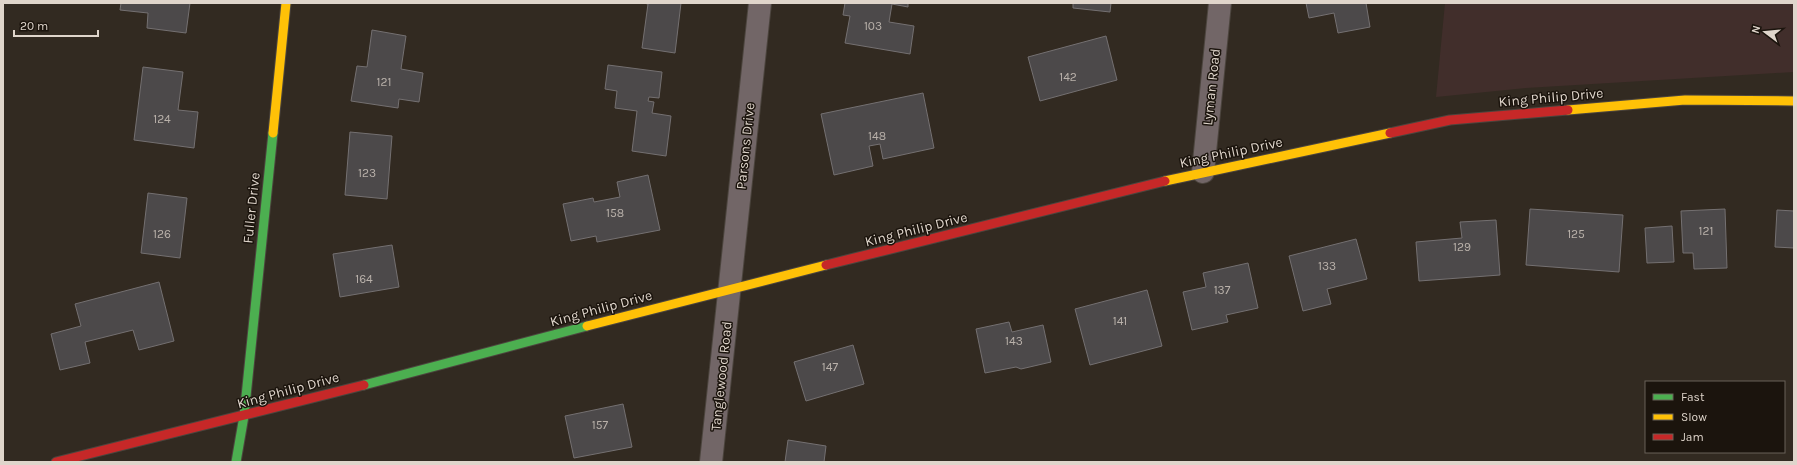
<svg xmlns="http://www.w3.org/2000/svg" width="1797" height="465" font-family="Karla,sans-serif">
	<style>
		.education { fill: #412e2b }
		.building { fill: #4c494a; stroke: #747071 }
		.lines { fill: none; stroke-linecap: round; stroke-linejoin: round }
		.street-casing { stroke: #4c453e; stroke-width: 24 }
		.fast-casing { stroke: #4c453e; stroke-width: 11 }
		.slow-casing { stroke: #4c453e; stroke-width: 11 }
		.jam-casing { stroke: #4c453e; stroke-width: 11 }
		.street { stroke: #726667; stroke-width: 22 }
		.fast { stroke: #4caf50; stroke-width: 9 }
		.slow { stroke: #ffc107; stroke-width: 9 }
		.jam { stroke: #c62828; stroke-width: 9 }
		.labels { text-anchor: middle; stroke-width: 3; stroke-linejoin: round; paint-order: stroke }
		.number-label { font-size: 12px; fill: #bab2ab }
		.street-label { font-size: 14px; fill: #dfd5cb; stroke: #1b140d }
	</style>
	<rect width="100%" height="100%" fill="#322a21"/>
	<path class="education" d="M1445,3H1794V72L1526,88L1436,97Z"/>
	<path class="building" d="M121,3H190L186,33L147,28L148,13L120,10Z
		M643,3H681L675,53L642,48L648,4Z
		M845,3H908V7L892,4L889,22L914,26L910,54L845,43L850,16L843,15Z
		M1073,3H1111L1110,12L1073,8Z
		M1306,3H1366L1370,27L1338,33L1334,13L1309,18Z
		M372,30L406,36L401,69L423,73L419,102L399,99L398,108L351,101L357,66L367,67Z
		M1106,36L1117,80L1040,101L1028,57Z
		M608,65L662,72L659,98L649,97L648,101L654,102L652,113L671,116L666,156L632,151L637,111L615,108L617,91L605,89Z
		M143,67L183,72L178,110L198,112L194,148L134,140Z
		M923,93L934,148L883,159L880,144L869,146L873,166L834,175L821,114Z
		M350,132L392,136L387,199L345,195Z
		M648,175L660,230L597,242L596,236L571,241L563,204L593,198L594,202L620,197L617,182Z
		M148,193L187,198L180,258L141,253Z
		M1530,209L1623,215L1619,272L1526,265Z
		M1725,209L1727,268L1694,269L1693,253H1683L1681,211Z
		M1777,210L1794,211V248L1775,247Z
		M1496,220L1500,275L1419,281L1416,242L1462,238L1460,222Z
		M1672,226L1674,262L1647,263L1645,228Z
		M1356,239L1367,279L1327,289L1331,304L1303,311L1289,256Z
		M392,245L399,287L340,297L333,254Z
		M1248,263L1258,308L1226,315L1228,322L1192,330L1183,292L1206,287L1203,273Z
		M159,282L174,341L139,350L133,330L85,342L90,363L60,370L51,334L81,326L75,304Z
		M1147,290L1162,346L1090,365L1075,309Z
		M1009,322L1012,332L1043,325L1051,362L1021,369L1016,367L985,373L976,329Z
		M853,345L864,384L806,401L794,362Z
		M623,404L632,447L574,458L565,416Z
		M788,440L826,446L824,462H785Z"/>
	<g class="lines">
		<g class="street-casing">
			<path id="street" d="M1203,172L1220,3
				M711,462L760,3"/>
		</g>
		<g class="fast-casing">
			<path id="fast" d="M364,385L587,326
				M236,462L244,416L273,133"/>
		</g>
		<g class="slow-casing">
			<path id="slow" d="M1568,110L1685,100L1794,101
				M273,133L286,3
				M1165,181L1390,133
				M587,326L826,265"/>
		</g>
		<g class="jam-casing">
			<path id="jam" d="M1390,133L1450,120L1568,110
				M826,265L1165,181
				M56,462L364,385"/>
		</g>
		<use href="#street" class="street"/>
		<use href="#fast" class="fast"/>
		<use href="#slow" class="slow"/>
		<use href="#jam" class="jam"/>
	</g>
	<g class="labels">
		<g class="number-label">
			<text x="873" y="30">103</text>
			<text x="1068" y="81">142</text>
			<text x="384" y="86">121</text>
			<text x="162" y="123">124</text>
			<text x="877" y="140">148</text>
			<text x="367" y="177">123</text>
			<text x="615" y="217">158</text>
			<text x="1706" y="235">121</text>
			<text x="162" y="238">126</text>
			<text x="1576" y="238">125</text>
			<text x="1462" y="251">129</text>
			<text x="1327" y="270">133</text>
			<text x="364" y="283">164</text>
			<text x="1222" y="294">137</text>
			<text x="1120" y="325">141</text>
			<text x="1014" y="345">143</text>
			<text x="830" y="371">147</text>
			<text x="600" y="429">157</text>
		</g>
		<g class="street-label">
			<text transform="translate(1211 87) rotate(-84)" y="5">Lyman Road</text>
			<text transform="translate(1551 97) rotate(-5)" y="5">King Philip Drive</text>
			<text transform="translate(745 146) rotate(-84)" y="5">Parsons Drive</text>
			<text transform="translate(1231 152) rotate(-12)" y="5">King Philip Drive</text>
			<text transform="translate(251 208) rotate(-84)" y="5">Fuller Drive</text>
			<text transform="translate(916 229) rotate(-14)" y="5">King Philip Drive</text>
			<text transform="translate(601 308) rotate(-15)" y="5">King Philip Drive</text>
			<text transform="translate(721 376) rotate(-84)" y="5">Tanglewood Road</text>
			<text transform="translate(288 390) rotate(-15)" y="5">King Philip Drive</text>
		</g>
	</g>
	<rect width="1797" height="465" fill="none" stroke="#dfd5cb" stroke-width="8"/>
	<rect x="1645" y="381" width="140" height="72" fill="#1b140d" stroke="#696159"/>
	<rect x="1653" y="394" width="20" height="6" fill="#4caf50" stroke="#696159"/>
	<text x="1681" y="401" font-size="12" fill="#dfd5cb">Fast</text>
	<rect x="1653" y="414" width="20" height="6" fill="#ffc107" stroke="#696159"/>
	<text x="1681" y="421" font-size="12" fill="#dfd5cb">Slow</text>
	<rect x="1653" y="434" width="20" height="6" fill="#c62828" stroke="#696159"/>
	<text x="1681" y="441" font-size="12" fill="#dfd5cb">Jam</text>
	<g transform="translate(1765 32) rotate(286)" stroke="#1b140d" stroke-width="3" paint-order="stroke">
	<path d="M0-3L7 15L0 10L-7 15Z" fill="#dfd5cb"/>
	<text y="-6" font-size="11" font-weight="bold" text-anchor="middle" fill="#dfd5cb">N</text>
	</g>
	<path d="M14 30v6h84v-6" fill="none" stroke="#dfd5cb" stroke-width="2"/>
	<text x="20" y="30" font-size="12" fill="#dfd5cb" stroke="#1b140d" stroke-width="3" paint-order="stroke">20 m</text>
</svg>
